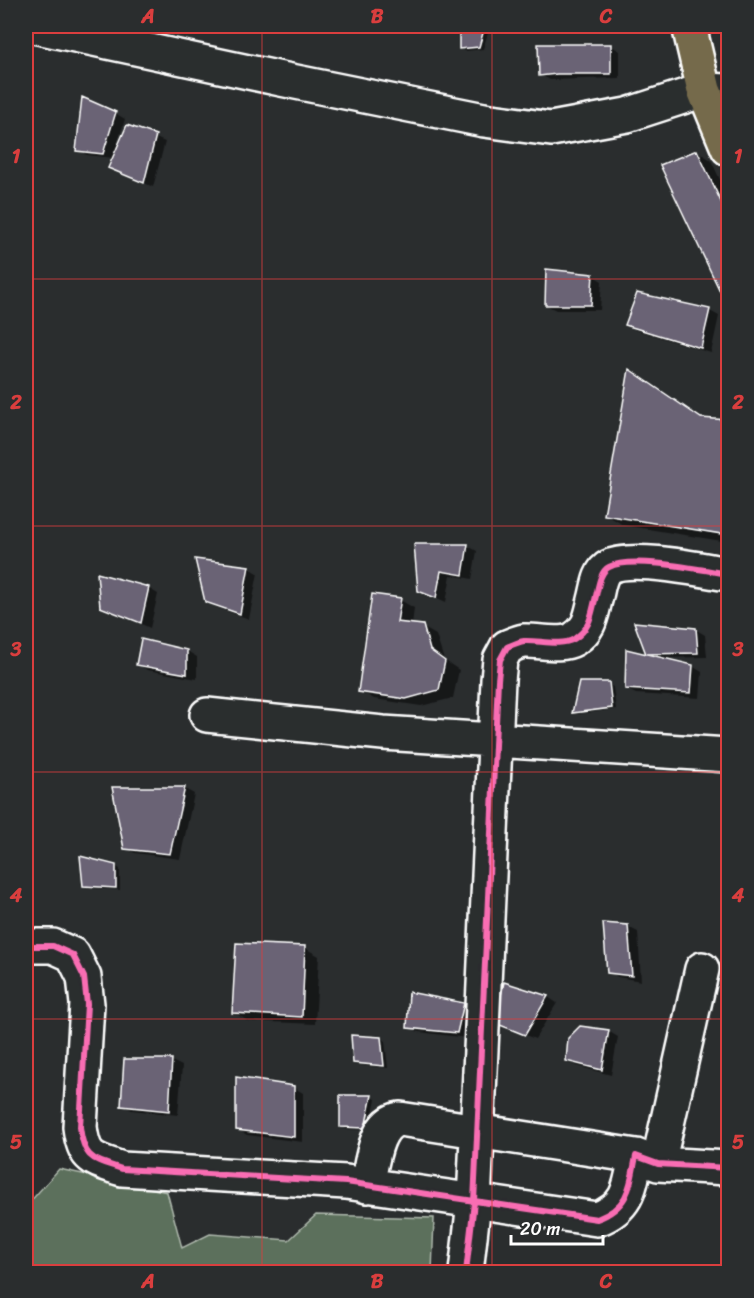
<svg xmlns="http://www.w3.org/2000/svg" width="754" height="1298" font-family="Sriracha,sans-serif">
	<style>
		.green { fill: #5c705b; stroke: #aeb8ad; stroke-width: 1.5 }
		.shadow { fill: #0007 }
		.building { fill: #6a6374; stroke: #fff; stroke-width: 1.5 }
		.lines { fill: none; stroke-linecap: round; stroke-linejoin: round }
		.minor-casing { stroke: #fff; stroke-width: 38 }
		.major-casing { stroke: #fff; stroke-width: 38 }
		.minor { stroke: #2a2d2e; stroke-width: 33 }
		.major { stroke: #756b4b; stroke-width: 33 }
		.cycleway-casing { stroke: #2a2d2e; stroke-width: 10 }
		.cycleway { stroke: #f96db3; stroke-width: 6 }
		.grid { fill: none; stroke: #da3e3e; stroke-width: 1.5; stroke-opacity: 0.55 }
		.neatline { fill: none; stroke: #da3e3e; stroke-width: 2 }
		.grid-label { font-size: 20px; text-anchor: middle; font-weight: bold; fill: #da3e3e }
	</style>
	<rect width="100%" height="100%" fill="#2a2d2e"/>
	<filter id="ink" filterUnits="userSpaceOnUse"><feTurbulence type="fractalNoise" baseFrequency=".0167" numOctaves="2"/><feDisplacementMap in="SourceGraphic" scale="12" xChannelSelector="R" yChannelSelector="G"/><feConvolveMatrix kernelMatrix="1 2 1 2 8 2 1 2 1" color-interpolation-filters="sRGB"/></filter>
	<g filter="url(#ink)">
		<path class="green" d="M59,1169L167,1192L182,1248L210,1234L289,1240L316,1215L434,1218L432,1272H26V1203H29Z"/>
		<path class="shadow" d="M461,26L490,27L483,49L465,51L461,48Z
			M610,45L620,51V78L550,80L541,75Z
			M115,113L125,119L116,148H118L128,126L165,142L153,187L110,167L114,158L87,155L77,150Z
			M697,151L711,160L728,197V304L662,166Z
			M592,275L602,281L600,310H556L546,305Z
			M638,295L710,311L719,316L711,353L636,330L627,324Z
			M630,371L704,420L728,422V542L623,525L605,514Z
			M416,546H468L477,551L472,579L451,575L446,602L419,590Z
			M197,561L249,568L258,573L249,619L216,607L206,601Z
			M148,588L158,594L150,628L102,606Z
			M400,600L414,608L412,625L422,627L436,635L444,660L459,670L453,698L421,706L374,699L360,691Z
			M695,629L705,635L707,657L663,658L692,666L702,672L700,698L636,694L626,689L653,656L647,653Z
			M187,651L197,657V679L147,670L138,664Z
			M608,684L613,687L616,709L577,714L573,712Z
			M185,789L194,794L180,859L135,853L125,848Z
			M115,866L120,869V890L89,888L85,885Z
			M628,927L638,932L641,981L618,977L609,972Z
			M305,948L319,956L315,1024L248,1021L234,1013Z
			M505,984L548,997L557,1003L535,1039L506,1027Z
			M411,994L464,1004L473,1010L467,1038L419,1032L409,1027Z
			M608,1031L618,1037L611,1075L577,1066L568,1061Z
			M380,1038L385,1041L388,1068L359,1065L354,1062Z
			M125,1061H172L182,1066L178,1115L132,1110L122,1105Z
			M293,1087L303,1093V1142L247,1135L238,1130Z
			M371,1097L376,1099L369,1130L346,1129L341,1126Z"/>
		<path class="building" d="M459,26H485L479,47L459,49Z
			M538,44H611V74H557L539,76Z
			M82,97L116,112L103,154L76,151Z
			M127,125L156,135L144,183L108,168Z
			M697,150L728,217V308L660,165Z
			M546,269L593,274L591,305H545Z
			M637,293L710,309L701,348L625,325Z
			M629,369L701,418L728,420V535L604,515Z
			M414,544H468L463,575L441,571L436,598L418,591Z
			M195,559L249,566L240,614L205,602Z
			M97,573L149,587L141,623L100,607Z
			M372,594L401,598L397,622L423,625L430,650L445,661L439,690L406,699L358,692Z
			M634,622L696,628L698,653L646,654Z
			M141,639L187,650V674L136,665Z
			M626,649L693,665L691,693L625,689Z
			M579,682H609L612,708L572,713Z
			M112,787H185L170,854L124,849Z
			M80,856L116,865V888L83,886Z
			M603,923L628,925L632,976L607,973Z
			M236,943L305,946L302,1017L232,1013Z
			M504,982L548,996L525,1035L495,1023Z
			M409,992L464,1003L457,1033L407,1028Z
			M580,1026L609,1030L602,1070L566,1061L568,1038Z
			M351,1035L381,1037L384,1066L353,1063Z
			M124,1059H172L169,1111L121,1106Z
			M236,1077L294,1086V1137L236,1130Z
			M340,1095H372L365,1128L340,1127Z"/>
		<g class="lines">
			<g class="minor-casing">
				<path id="minor" d="M33,26L281,79L484,120L551,129L627,115L704,90L728,91
					M207,715L383,733L728,755
					M26,946H53L73,955L84,977L87,1004L80,1127C84,1160 93,1159 122,1169L346,1182L597,1219C629,1207 630,1187 636,1156L658,1164L728,1168
					M658,1164L702,969
					M367,1186C372,1165 374,1123 400,1119L636,1156
					M466,1272L474,1202L498,680L500,660L507,647C512,645 518,642 524,641C539,640 560,647 574,639C590,629 591,616 595,600C598,590 599,572 609,567C631,555 703,570 728,574"/>
			</g>
			<g class="major-casing">
				<path id="major" d="M689,26L704,90L728,148"/>
			</g>
			<use href="#minor" class="minor"/>
			<use href="#major" class="major"/>
			<g class="cycleway-casing">
				<path id="cycleway" d="M26,946H53L73,955L84,977L87,1004L80,1127C84,1160 93,1159 122,1169L346,1182L597,1219C629,1207 630,1187 636,1156L658,1164L728,1168
					M466,1272L474,1202L498,680L500,660L507,647C512,645 518,642 524,641C539,640 560,647 574,639C590,629 591,616 595,600C598,590 599,572 609,567C631,555 703,570 728,574"/>
			</g>
			<use href="#cycleway" class="cycleway"/>
		</g>
	</g>
	<path class="grid" d="M262,26V1272M492,26V1272M26,279H728M26,526H728M26,772H728M26,1019H728"/>
	<rect width="754" height="1298" fill="none" stroke="#2a2d2e" stroke-width="66"/>
	<path d="M511 1235v9h92v-9" fill="none" stroke="#ffffff" stroke-width="3"/>
	<text x="520" y="1235" font-size="18" fill="#ffffff" stroke="#2a2d2e" stroke-width="4.5" paint-order="stroke">20 m</text>
	<rect x="33" y="33" width="688" height="1232" class="neatline"/>
	<g class="grid-label">
		<text x="148" y="23">A</text>
		<text x="377" y="23">B</text>
		<text x="606" y="23">C</text>
		<text x="16" y="163">1</text>
		<text x="738" y="163">1</text>
		<text x="16" y="409">2</text>
		<text x="738" y="409">2</text>
		<text x="16" y="656">3</text>
		<text x="738" y="656">3</text>
		<text x="16" y="902">4</text>
		<text x="738" y="902">4</text>
		<text x="16" y="1149">5</text>
		<text x="738" y="1149">5</text>
		<text x="148" y="1288">A</text>
		<text x="377" y="1288">B</text>
		<text x="606" y="1288">C</text>
	</g>
</svg>
